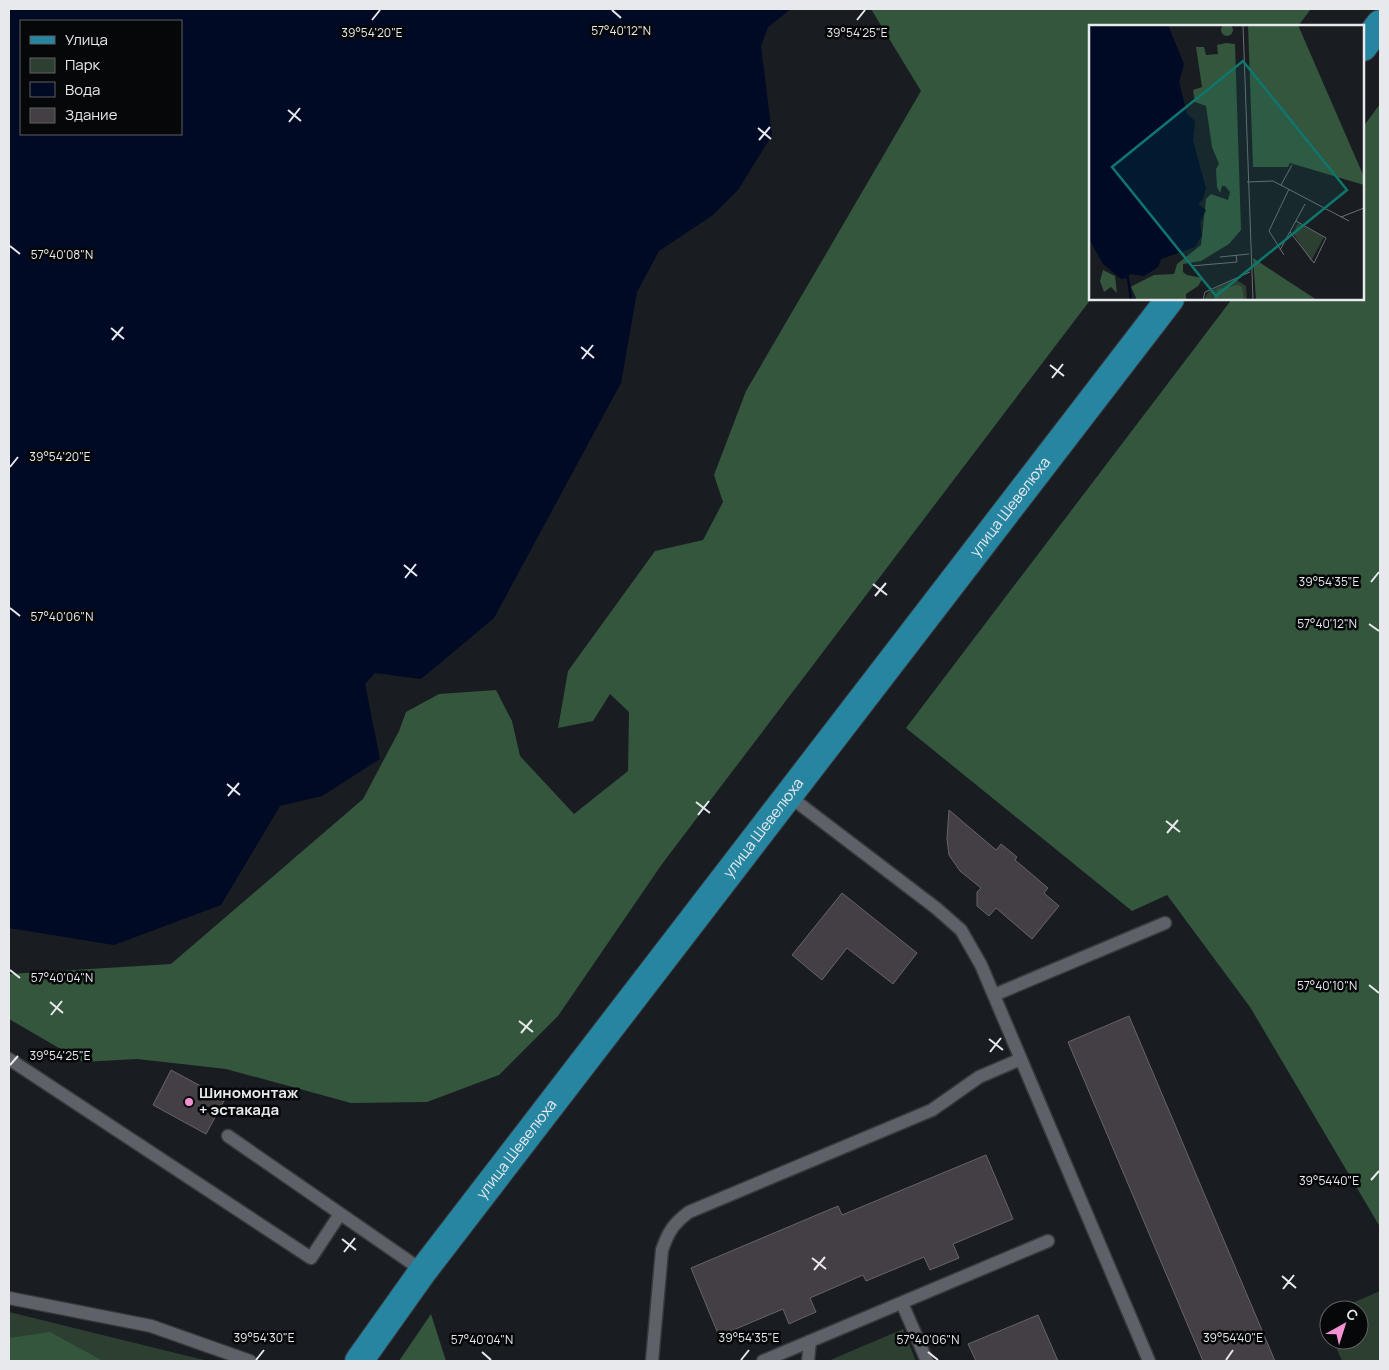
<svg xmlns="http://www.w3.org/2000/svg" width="1389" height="1370" font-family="Manrope,sans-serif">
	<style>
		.green { fill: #2c3f31 }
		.forest { fill: #34563d }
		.water { fill: #010a25; fill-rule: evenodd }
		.building { fill: #443f45; stroke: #686369 }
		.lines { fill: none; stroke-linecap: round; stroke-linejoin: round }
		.lane-casing { stroke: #37393d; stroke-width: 15 }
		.primary-casing { stroke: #37393d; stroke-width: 30 }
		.lane { stroke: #5e6268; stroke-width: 12 }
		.primary { stroke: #2686a2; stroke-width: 28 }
		.ticks { fill: none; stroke: #e7e9ed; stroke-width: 2 }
		.poi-dot { fill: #f491d3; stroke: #060708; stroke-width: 2 }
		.labels { text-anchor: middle; stroke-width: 5; stroke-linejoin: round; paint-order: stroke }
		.street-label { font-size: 15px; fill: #e7e9ed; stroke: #060708 }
		.poi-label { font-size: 15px; font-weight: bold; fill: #e7e9ed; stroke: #060708; text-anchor: start }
		.inset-river { fill: none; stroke: #010a25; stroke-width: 2.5 }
		.inset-road { fill: none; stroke: #6b6e73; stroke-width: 1 }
		.view { fill: #0f766e; fill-opacity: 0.15; stroke: #0f766e; stroke-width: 2.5 }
		.inset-edge { fill: none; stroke: #e7e9ed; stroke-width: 2.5 }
		.ticks-label { font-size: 12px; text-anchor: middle; fill: #e7e9ed; stroke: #060708; stroke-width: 5; stroke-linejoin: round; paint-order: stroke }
	</style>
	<rect width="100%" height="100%" fill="#191c21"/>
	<path class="green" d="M1380,1291V1361H1342L1333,1340H1359V1310H1336Z
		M9,1312L208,1361H9Z
		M903,1329L916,1361H828Z"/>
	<path class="forest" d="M871,9H1311L1298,26H1090L1091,299L662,864L558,1016L499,1075L427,1102L351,1103L226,1069L137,1059L83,1062L9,1019V974L171,964L363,799L399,731L406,712L439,694L496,690L512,721L520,756L574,814L628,771L629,712L610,694L593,721L558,728L568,671L655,551L703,540L723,502L714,475L746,391L921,91Z
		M1380,104V1227L1250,1007L1167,895L1132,911L906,728L1232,299H1363V127Z
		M431,1314L446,1361H399Z
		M50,1332L103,1361H9V1338Z"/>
	<path class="water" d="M9,9H791L768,27L761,46L772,135L738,190L713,215L659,251L637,292L621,383L494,618L421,679L375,673L365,684L380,759L322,796L280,806L221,905L114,945L9,928ZM21,21H181V134H21Z"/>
	<path class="building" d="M949,810L996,850L1001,844L1017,857L1015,860L1048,888L1044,893L1059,906L1032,939L996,908L989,916L977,906V892L981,888L960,871L949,855L947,839Z
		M842,893L917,953L893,984L847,948L822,980L792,955Z
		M1129,1016L1156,1080L1275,1361H1203L1068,1042Z
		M171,1070L225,1099L206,1134L153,1105Z
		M986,1155L1013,1219L953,1244L959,1258L930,1270L924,1257L866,1281L863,1275L810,1298L816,1312L802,1318L789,1324L783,1309L719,1336L691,1268L838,1206L842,1215Z
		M1038,1315L1058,1361H976L968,1344Z"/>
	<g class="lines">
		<g class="lane-casing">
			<path id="lane" d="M789,796L936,908L961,930L981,965L1149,1361
				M994,995L1165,923
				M9,1059L311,1258L340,1214
				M228,1136L423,1271
				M9,1298L151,1326L250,1361
				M902,1303L927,1361
				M652,1361L662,1250C668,1232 674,1223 689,1212L932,1110L979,1077L1021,1059
				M763,1361L1048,1241
				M808,1361L810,1341"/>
		</g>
		<g class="primary-casing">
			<g id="primary">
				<path d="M1363,47L1380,24"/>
				<path id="s1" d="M359,1361L423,1271L1170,299"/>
			</g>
		</g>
		<use href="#lane" class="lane"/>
		<use href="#primary" class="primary"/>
	</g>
	<path class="ticks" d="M612,10L621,18M372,20L380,10M857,20L865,10M288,110L301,121M289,122L300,108M758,128L771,139M759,140L770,127M10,246L20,254M111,328L124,339M112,340L123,327M581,347L594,358M582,359L593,345M1050,365L1064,376M1052,378L1063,364M10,467L18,457M404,565L417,576M405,578L416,564M1371,582L1379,572M873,584L887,595M875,596L886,583M10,608L20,616M1369,624L1379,631M227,784L240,795M228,796L239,783M696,802L710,813M698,815L709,801M1166,821L1180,832M1167,833L1178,820M10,970L20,978M1369,985L1379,993M50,1002L63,1013M51,1015L62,1001M519,1021L533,1032M521,1033L532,1020M989,1039L1003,1050M990,1052L1001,1038M10,1065L18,1056M1371,1180L1379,1171M342,1239L356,1250M344,1252L355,1238M812,1258L826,1269M814,1270L825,1257M1282,1276L1296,1288M1283,1289L1294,1275M482,1352L491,1360M928,1352L938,1360M256,1360L264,1350M741,1360L749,1350M1226,1360L1233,1350"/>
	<circle class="poi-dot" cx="189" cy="1102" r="5"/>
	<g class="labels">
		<g class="street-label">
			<text dy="5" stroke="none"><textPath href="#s1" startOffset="1074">улица Шевелюха</textPath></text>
			<text dy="5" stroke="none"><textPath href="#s1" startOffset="669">улица Шевелюха</textPath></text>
			<text dy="5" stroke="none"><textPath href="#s1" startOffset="264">улица Шевелюха</textPath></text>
		</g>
		<g class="poi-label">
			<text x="199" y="1098">Шиномонтаж<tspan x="199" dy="17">+ эстакада</tspan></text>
		</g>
	</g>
	<g transform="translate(1089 25)">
		<rect width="275" height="275" fill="#191c21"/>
		<path d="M209,198L235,212L222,236L204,208ZM146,254L157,261L158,275H115L119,267Z" fill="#2c3f31"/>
		<path d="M132 5a6 6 0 1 1 12 0a6 6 0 1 1-12 0ZM159,0H209L275,152V160L201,138L199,142H164ZM137,18L146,19L152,205L140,219L112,236L94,239V247L98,250L114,253L109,261L97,269V275H48L42,262L45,260L65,250L85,249L88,239L112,220L117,174L122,169L139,175L141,167L136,161H133L131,168L128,162L127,144L130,139L123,122L117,81L106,77L104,65L113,62L107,22H115L117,30L129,29L128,20ZM164,233L228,275H167ZM14,245L26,251L28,268L22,262L15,267L11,256ZM149,260L153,262L155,275H124L129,264Z" fill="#34563d"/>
		<path d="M0,0H79L95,39L90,57L98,89L106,96L104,116L117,163L114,174L109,179L117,185L111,197L113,210L106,222L72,234L69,242L55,251L41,249L39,253L32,254L14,239L0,214Z" fill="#010a25"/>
		<path class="inset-river" d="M39,253L42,275"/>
		<path class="inset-road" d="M154,0L164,275M158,157L184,156L260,196M192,160L203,140M252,192L275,183M201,207L225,238L237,213L207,196M191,225L216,179M195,230L180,206L200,164M131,232L160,229M102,241L148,237L147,230M114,275L116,267L161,247"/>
		<path class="view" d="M154,36L258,165L127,271L23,142Z"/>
		<rect width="275" height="275" class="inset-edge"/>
	</g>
	<g class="ticks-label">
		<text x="621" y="35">57°40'12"N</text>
		<text x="372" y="37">39°54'20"E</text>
		<text x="857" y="37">39°54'25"E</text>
		<text x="62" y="259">57°40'08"N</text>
		<text x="60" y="461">39°54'20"E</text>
		<text x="1329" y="586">39°54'35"E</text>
		<text x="62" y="621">57°40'06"N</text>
		<text x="1327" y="628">57°40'12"N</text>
		<text x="62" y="982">57°40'04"N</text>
		<text x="1327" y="990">57°40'10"N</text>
		<text x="60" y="1060">39°54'25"E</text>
		<text x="1329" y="1185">39°54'40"E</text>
		<text x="264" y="1342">39°54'30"E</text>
		<text x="749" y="1342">39°54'35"E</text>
		<text x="1233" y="1342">39°54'40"E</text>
		<text x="482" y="1344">57°40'04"N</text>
		<text x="928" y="1344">57°40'06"N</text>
	</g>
	<rect width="1389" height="1370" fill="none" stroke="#e7e9ed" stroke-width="20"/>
	<rect x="20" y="20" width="162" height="115" fill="#060708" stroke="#606164"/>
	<rect x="30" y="36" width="25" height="8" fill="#2686a2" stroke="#606164"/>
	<text x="65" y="45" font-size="15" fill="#e7e9ed">Улица</text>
	<rect x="30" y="58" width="25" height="15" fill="#2c3f31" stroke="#606164"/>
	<text x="65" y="70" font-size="15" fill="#e7e9ed">Парк</text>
	<rect x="30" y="82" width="25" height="15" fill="#010a25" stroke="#606164"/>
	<text x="65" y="95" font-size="15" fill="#e7e9ed">Вода</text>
	<rect x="30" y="108" width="25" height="15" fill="#443f45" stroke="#606164"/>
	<text x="65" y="120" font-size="15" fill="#e7e9ed">Здание</text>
	<g transform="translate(1344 1325) rotate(39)"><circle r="24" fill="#060708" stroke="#606164"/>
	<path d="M0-4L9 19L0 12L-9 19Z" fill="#f491d3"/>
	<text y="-8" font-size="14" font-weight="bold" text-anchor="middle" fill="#e7e9ed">С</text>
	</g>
</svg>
